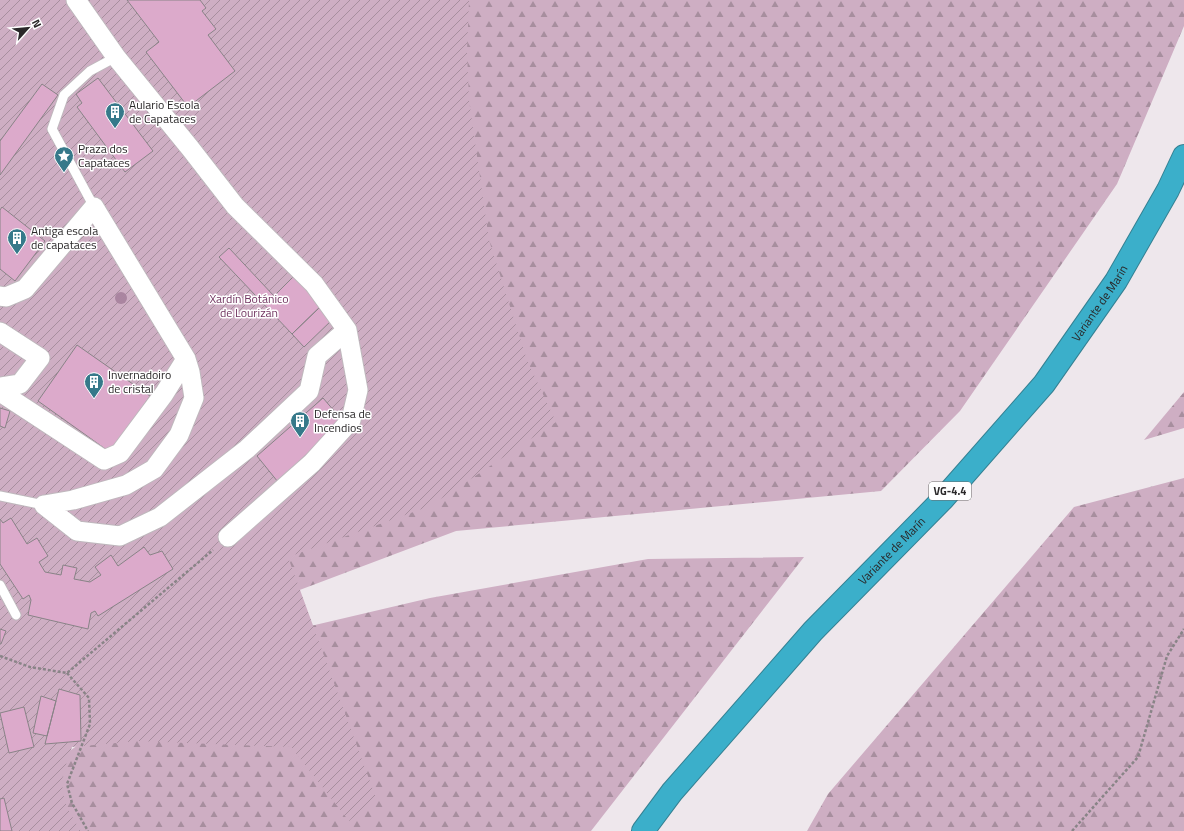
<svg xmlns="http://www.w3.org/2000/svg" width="1184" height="831" font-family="'Titillium Web',sans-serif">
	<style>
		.forest { fill: url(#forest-firs) }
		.garden { fill: url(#garden-furrows) }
		.building { fill: #dcaacb; stroke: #898387 }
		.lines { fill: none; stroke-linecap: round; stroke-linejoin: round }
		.lane-casing { stroke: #bfb8bd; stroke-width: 11 }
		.street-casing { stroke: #bfb8bd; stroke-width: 21 }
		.highway-casing { stroke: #358092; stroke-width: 24 }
		.path { stroke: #898487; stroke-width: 2.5; stroke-dasharray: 3 2; stroke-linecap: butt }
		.lane { stroke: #fff; stroke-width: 9 }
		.street { stroke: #fff; stroke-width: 19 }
		.highway { stroke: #3bafca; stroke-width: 22 }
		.tree { fill: #aa85a0 }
		.labels { text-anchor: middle; stroke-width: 3; stroke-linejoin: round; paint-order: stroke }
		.shield { fill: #fff; stroke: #6a6869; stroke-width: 1 }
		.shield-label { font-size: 11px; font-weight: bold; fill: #2a2829 }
		.poi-label { font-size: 12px; fill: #2a2829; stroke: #fff; text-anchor: start }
		.park-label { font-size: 12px; fill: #723561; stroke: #fff }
		.street-label { font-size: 12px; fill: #2a2829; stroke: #fff }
	</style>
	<defs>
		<pattern id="forest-firs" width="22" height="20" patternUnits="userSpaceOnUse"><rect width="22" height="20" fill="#ceaec3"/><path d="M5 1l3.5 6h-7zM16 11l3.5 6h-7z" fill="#a78e9e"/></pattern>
		<pattern id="garden-furrows" width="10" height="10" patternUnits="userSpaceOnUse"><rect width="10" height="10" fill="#ceaec3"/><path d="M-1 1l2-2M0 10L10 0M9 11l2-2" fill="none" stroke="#a78e9e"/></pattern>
	</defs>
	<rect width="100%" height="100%" fill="#eee7ec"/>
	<path class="forest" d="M215,0H1184V26L1117,184L960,411L881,491L456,531L289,594Z
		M1184,392V428L1144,440Z
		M1184,478V831H807L828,794L1074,507Z
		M804,557L591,831H68L50,765L99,730L268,636L430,598L648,559Z"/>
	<path class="garden" d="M0,0H469L467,52L469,100L489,240L527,360L556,422L430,506L288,557L376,798L349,821L291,747L138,741L72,747C69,756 65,766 63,775C59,795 70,815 81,831H0Z"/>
	<path class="building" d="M127,0H200L206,8L202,11L216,29L208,35L235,71L188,107L146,52L159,42Z
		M98,78L153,151L125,172L77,107L82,103L76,94Z
		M42,84L58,95L0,175V141Z
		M2,207L45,241L15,281L0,269V210Z
		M229,248L274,296L294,276L322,305L292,334L219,257Z
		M322,305L334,318L304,347L292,334Z
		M77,345L150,396L111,453L38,401Z
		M323,398L342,420L278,482L257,456Z
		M0,408L10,411L5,428L0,426Z
		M11,518L27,544L37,538L48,556L39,562L45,572L61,575L63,565L77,568L74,579L90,582L101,575L95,567L111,555L118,566L144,547L150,555L162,551L173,569L98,616L95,611L91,613L88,629L28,615L31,600L29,595L23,599L0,564V519L3,523Z
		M0,629L6,631L1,644H0Z
		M59,689L80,695L81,741L45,744Z
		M41,696L56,701L47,736L33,733Z
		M24,707L34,747L9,753L0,713Z
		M4,798L12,831H0V799Z"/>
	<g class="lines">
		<g class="lane-casing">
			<path id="lane" d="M94,207L52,129L64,95L90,71L116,57
				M0,496L44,505
				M0,585L16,615"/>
		</g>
		<g class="street-casing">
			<path id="street" d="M76,0L116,57L190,148L235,206L314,284L347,330L358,390L351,420L312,463L228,537
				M0,296L6,297L25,289L94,207L186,359L190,372L194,398L179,435L154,469L126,485L73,500L44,505
				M0,332L40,358L20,384L0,387
				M0,392L104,460L120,453L164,394L186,359
				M44,505L77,531L120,536L160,517L247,449L309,391L317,356L347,330"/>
		</g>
		<g class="highway-casing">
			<g id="highway">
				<path id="s1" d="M643,831L672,792L813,631L943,499L1044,384L1116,281L1168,190L1184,156"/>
			</g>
		</g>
		<path class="path" d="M0,656L30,667L67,673L213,550
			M67,673L89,698L90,724L67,784L72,803L88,831
			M1072,831L1138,757L1167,656L1184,629"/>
		<use href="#lane" class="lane"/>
		<use href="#street" class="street"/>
		<use href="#highway" class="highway"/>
	</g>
	<circle class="tree" cx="121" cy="298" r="6"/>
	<defs>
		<g id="building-pin" transform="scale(1)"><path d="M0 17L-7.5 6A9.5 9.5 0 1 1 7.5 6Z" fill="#36798a" stroke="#fff"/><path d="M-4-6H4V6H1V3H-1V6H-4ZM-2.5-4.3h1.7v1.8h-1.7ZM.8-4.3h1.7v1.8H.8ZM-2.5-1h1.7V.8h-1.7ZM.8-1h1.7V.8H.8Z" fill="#fff"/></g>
		<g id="sight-pin" transform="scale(1)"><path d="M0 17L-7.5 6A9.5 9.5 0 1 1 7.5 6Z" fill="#36798a" stroke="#fff"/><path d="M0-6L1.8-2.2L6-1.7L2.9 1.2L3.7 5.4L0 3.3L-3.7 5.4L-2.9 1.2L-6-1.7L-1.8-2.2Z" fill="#fff"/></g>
	</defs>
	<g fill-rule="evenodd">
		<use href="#building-pin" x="115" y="112"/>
		<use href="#sight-pin" x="64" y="156"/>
		<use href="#building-pin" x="17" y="238"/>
		<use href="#building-pin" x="94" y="382"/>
		<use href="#building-pin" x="300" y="421"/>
	</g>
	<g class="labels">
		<rect class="shield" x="929" y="482" width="42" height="18" rx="3"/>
		<g class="shield-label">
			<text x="950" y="495">VG-4.4</text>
		</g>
		<g class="poi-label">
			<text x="129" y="109">Aulario Escola<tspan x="129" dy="14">de Capataces</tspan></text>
			<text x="78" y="153">Praza dos<tspan x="78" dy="14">Capataces</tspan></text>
			<text x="31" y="235">Antiga escola<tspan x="31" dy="14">de capataces</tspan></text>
			<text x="108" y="379">Invernadoiro<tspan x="108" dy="14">de cristal</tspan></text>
			<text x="314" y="418">Defensa de<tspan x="314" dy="14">Incendios</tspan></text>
		</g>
		<g class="park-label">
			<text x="249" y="303">Xardín Botánico<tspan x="249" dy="14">de Lourizán</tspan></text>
		</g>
		<g class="street-label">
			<text dy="4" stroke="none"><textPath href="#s1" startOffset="699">Variante de Marín</textPath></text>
			<text dy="4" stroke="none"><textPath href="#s1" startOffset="375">Variante de Marín</textPath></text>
		</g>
	</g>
	<g transform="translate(28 28) rotate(63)" stroke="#ffffff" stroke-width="3" paint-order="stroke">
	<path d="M0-3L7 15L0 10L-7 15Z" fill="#2a2829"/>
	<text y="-6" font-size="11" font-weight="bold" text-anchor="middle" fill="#2a2829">N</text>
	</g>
</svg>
